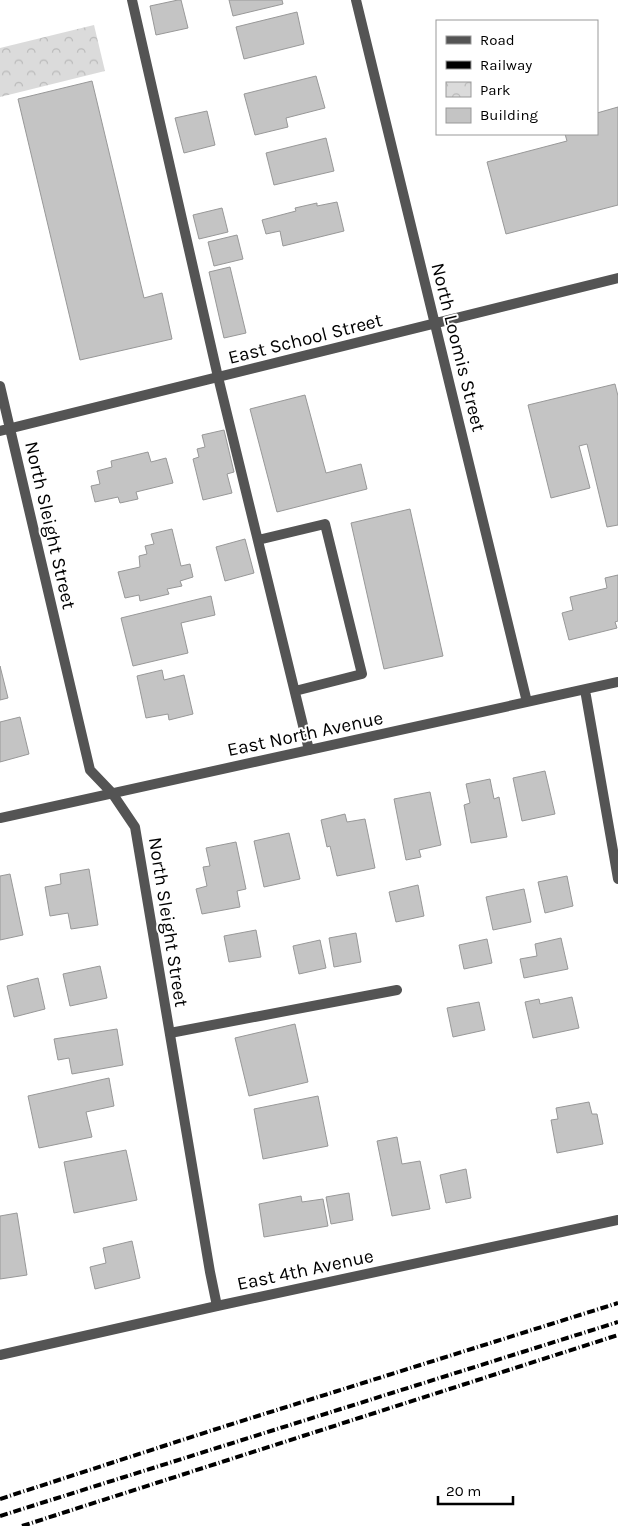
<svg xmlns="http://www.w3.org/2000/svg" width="618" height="1526" font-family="Karla,sans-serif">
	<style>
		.park { fill: url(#park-crowns) }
		.building { fill: #c4c4c4; stroke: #989898 }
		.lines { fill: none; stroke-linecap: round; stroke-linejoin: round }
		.lane { stroke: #545454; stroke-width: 10 }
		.street { stroke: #545454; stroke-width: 10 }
		.rail { stroke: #000; stroke-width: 4; stroke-dasharray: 8 2.5 1 2.5; stroke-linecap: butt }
		.labels { text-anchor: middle; stroke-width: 4; stroke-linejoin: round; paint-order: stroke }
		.street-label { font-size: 19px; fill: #000; stroke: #fff }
	</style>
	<defs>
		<pattern id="park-crowns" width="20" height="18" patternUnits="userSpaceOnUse" patternTransform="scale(1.25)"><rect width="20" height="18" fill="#dbdbdb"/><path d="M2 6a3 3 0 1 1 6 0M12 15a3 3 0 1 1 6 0" fill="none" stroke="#bababa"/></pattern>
	</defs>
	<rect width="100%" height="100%" fill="#fff"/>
	<path class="park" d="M94,25L105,71L0,97V48Z"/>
	<path class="building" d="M178,0H181L188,28L156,35L150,6Z
		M229,0H282L283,4L233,16Z
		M297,12L304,44L244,59L236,27Z
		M316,76L325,108L286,118L288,127L255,135L244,94Z
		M92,81L144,298L162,293L172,339L80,360L18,99Z
		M618,107V205L506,234L487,162L567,141L565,134H597V113Z
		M207,111L215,145L184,153L175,118Z
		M326,138L334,171L274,185L266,153Z
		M337,202L344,231L283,246L280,231L266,234L262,220L296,211L295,208L317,203V206Z
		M222,208L228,232L199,239L193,215Z
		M237,235L243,259L214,266L208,242Z
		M230,267L246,333L224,338L209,272Z
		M615,384L618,396V525L607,527L587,444L579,446L590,488L551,498L528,405Z
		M305,395L326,473L361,464L367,489L277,512L250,409Z
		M224,430L234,472L227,474L232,493L203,500L193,459L199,457L197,449L205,447L202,435Z
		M148,452L151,462L166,458L173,483L136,492L138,499L120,503L118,497L95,502L91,486L100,484L97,471L112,467L111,461Z
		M410,509L443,656L384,669L351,523Z
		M172,529L181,566L190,564L193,577L180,581L182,586L167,589L169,594L140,601L139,595L125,598L118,572L140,567L139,556L147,554L145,546L154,544L151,534Z
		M245,539L254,573L225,581L216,547Z
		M618,575V621L615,622L617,628L569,640L562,613L573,610L570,597L607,588L605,578Z
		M211,596L215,615L181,623L188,653L133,666L121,618Z
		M0,666L8,698L0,700Z
		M162,670L164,680L184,675L193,714L169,720L168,714L146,718L137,676Z
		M20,717L29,754L0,762V722Z
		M545,771L555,814L522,821L513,778Z
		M490,779L494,799L499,797L507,837L471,843L464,805L470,803L466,784Z
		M430,792L441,845L419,850L421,857L406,860L394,799Z
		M345,814L347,822L365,819L375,868L337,876L330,846L327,847L321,820Z
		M289,833L300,879L264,887L254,841Z
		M236,842L246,889L237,891L240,907L202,914L196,889L207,886L203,867L210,866L206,848Z
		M89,869L98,925L71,929L68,913L50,916L45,887L61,884L60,874Z
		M10,874L23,935L0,940V876Z
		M567,876L573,906L545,913L538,882Z
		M418,885L424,916L396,922L389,892Z
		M524,889L531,922L493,930L486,897Z
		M256,930L261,957L229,962L224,936Z
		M356,933L361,962L334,967L329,938Z
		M561,938L568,969L524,978L520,959L537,956L535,944Z
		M487,939L492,963L464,969L459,945Z
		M320,940L326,968L299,974L293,946Z
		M100,966L107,998L70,1006L63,974Z
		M38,978L45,1009L14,1017L7,986Z
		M572,997L579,1028L533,1038L525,1002L539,999L540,1004Z
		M479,1002L485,1030L453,1037L447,1008Z
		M295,1024L308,1082L249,1096L235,1038Z
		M117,1029L123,1065L72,1074L69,1058L58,1060L54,1039Z
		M109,1078L114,1106L86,1112L92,1137L39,1148L28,1096Z
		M318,1096L328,1146L263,1159L254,1109Z
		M589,1102L592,1114H597L603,1144L557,1153L551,1120L558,1119L556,1108Z
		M397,1137L402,1164L420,1161L430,1209L392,1216L377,1141Z
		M126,1150L137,1200L74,1213L64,1162Z
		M466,1169L471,1198L446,1203L440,1175Z
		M349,1193L353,1220L331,1224L326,1197Z
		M301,1196L302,1202L323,1199L328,1226L264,1237L259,1204Z
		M17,1213L27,1275L0,1279V1216Z
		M132,1241L140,1278L95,1289L90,1267L106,1263L103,1248Z"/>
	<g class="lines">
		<path class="lane" d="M132,0L218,377L309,750
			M258,540L325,524L362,674L295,691
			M170,1033L397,990"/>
		<path class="street" d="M356,0L527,702
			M0,386L90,770L112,793L135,827L210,1272L217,1306
			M0,431L618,278
			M585,690L618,879
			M0,818L618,682
			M0,1355L217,1306L618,1220"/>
		<path class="rail" d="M0,1499L213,1430L618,1303
			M0,1516L618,1322
			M22,1526L618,1335"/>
	</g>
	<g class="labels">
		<g class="street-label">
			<text transform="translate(305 338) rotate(-14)" y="7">East School Street</text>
			<text transform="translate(459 347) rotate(76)" y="7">North Loomis Street</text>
			<text transform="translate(51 525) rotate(77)" y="7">North Sleight Street</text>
			<text transform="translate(305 733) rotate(-12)" y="7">East North Avenue</text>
			<text transform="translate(169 922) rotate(81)" y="7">North Sleight Street</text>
			<text transform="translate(305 1269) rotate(-12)" y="7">East 4th Avenue</text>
		</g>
	</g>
	<rect x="436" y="20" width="162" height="115" fill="#ffffff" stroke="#999999"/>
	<rect x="446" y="36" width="25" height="8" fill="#545454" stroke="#999999"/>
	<text x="480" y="45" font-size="15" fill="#000000">Road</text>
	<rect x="446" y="61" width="25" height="8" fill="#000000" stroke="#999999"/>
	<text x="480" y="70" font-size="15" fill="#000000">Railway</text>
	<rect x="446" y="82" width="25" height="15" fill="url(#park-crowns)" stroke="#999999"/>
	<text x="480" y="95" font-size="15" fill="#000000">Park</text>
	<rect x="446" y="108" width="25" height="15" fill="#c4c4c4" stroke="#999999"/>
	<text x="480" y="120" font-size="15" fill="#000000">Building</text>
	<path d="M438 1496v8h75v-8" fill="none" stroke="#000000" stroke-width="2.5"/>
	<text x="446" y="1496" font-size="15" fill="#000000" stroke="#ffffff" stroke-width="4" paint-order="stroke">20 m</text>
</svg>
